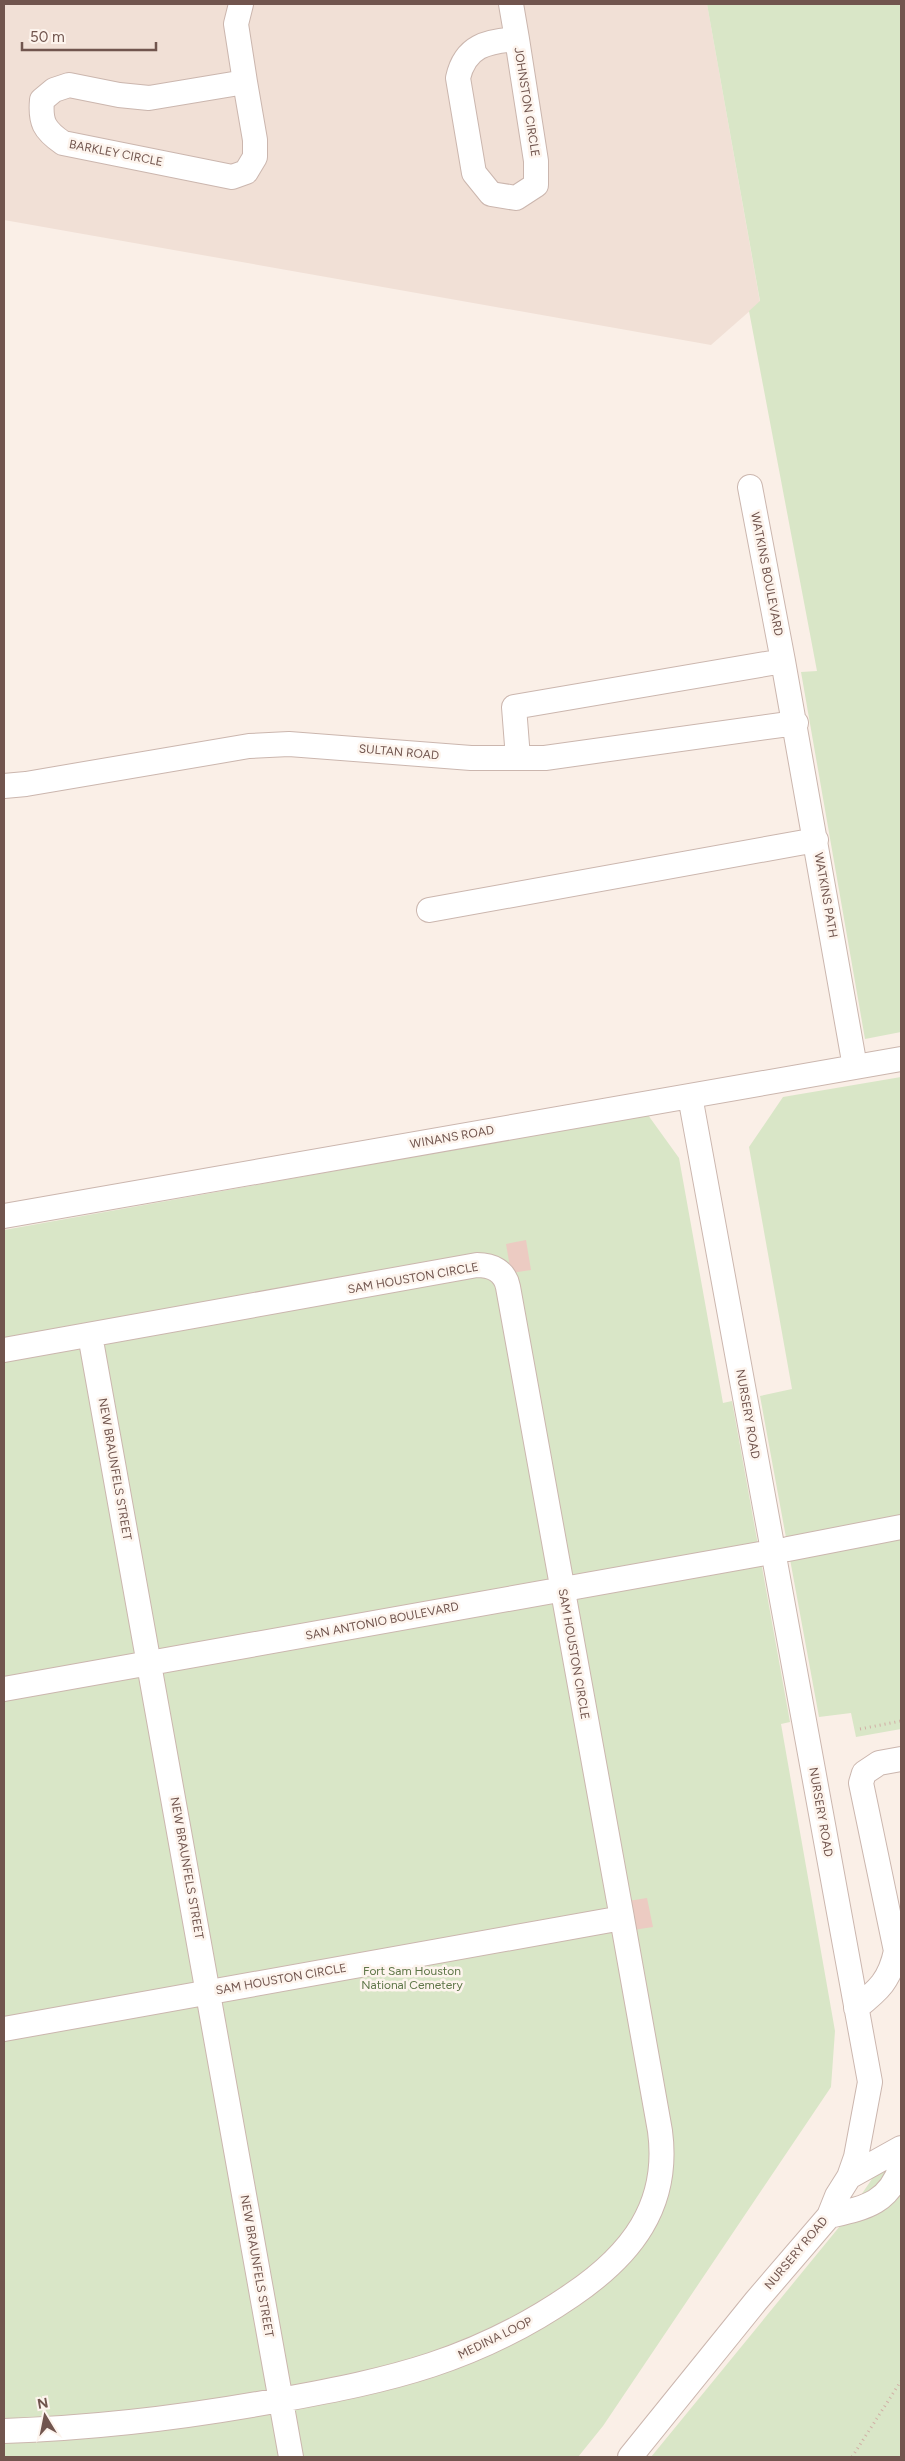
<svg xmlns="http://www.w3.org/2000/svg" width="905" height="2461" font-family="Figtree,sans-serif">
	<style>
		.residential { fill: #f1e0d6 }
		.green { fill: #d9e6c7 }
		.building { fill: #eccbc2 }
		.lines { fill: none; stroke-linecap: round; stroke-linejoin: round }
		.minor-casing { stroke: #cbb6ae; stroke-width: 26 }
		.path { stroke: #d1aea5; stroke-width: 3; stroke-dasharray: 1 4; stroke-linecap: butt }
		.minor { stroke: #fff; stroke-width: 24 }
		.labels { text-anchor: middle; stroke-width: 5; stroke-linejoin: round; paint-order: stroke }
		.street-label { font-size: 12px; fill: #71554e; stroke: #fdf4ed }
		.park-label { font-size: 12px; fill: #5e7648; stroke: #fdf4ed }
	</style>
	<rect width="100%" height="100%" fill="#faefe7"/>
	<path class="residential" d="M4,4H707L760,302L711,345L4,220Z"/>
	<path class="green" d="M707,4H901V1032L865,1039L801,672L817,671L749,311L760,301Z
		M901,1077V1729L856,1737L851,1713L819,1717L760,1396L792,1389L749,1147L783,1097Z
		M648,1115L679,1158L723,1403L732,1401L790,1722L781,1724L835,2031L831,2087L603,2426L578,2457H4V1230Z
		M901,2143V2457H651L840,2226L893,2148Z"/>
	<path class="building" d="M526,1240L531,1270L511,1273L506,1244Z
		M647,1898L653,1927L633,1930L628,1901Z"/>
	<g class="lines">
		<g class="minor-casing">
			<path id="minor" d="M241,4L236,24L245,82
				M511,4L517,39
				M517,39L536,161V185L516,198L491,194L474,173L458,78C465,46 487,41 517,39Z
				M245,82L255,140V157L246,172L232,177L63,143C44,130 40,122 42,100L54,90L69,85L119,95L149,98Z
				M750,487L783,661
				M518,758L514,707L783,661L855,1067
				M4,786L26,784L249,746L289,744L471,758H545L796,723
				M429,910L816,840
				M4,1216L901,1059
				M90,1335L291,2457
				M4,1350L477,1265C492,1265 505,1271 508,1287L622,1918L4,2029
				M788,1549L901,1527
				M4,1689L760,1554
				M856,2008C879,1990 890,1980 896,1951L861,1783L864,1773L879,1763L901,1759
				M849,2177L901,2148
				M829,2216C864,2208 889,2204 901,2166
				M4,2431C97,2428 188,2417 280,2400C391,2380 476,2361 572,2295C631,2255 670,2206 660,2131L622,1918
				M630,2457L756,2301L829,2216L837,2196L849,2177L856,2157L870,2082L690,1096"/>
		</g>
		<path class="path" d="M860,1729L901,1721
			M852,2457L901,2381"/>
		<use href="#minor" class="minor"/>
	</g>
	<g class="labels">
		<g class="street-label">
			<text transform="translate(527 102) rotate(81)" y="4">JOHNSTON CIRCLE</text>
			<text transform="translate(116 153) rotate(11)" y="4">BARKLEY CIRCLE</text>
			<text transform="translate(767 574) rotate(79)" y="4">WATKINS BOULEVARD</text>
			<text transform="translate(399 752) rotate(5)" y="4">SULTAN ROAD</text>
			<text transform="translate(826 895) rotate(80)" y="4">WATKINS PATH</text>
			<text transform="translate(452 1137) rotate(-10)" y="4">WINANS ROAD</text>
			<text transform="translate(413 1278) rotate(-10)" y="4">SAM HOUSTON CIRCLE</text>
			<text transform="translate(748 1414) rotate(80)" y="4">NURSERY ROAD</text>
			<text transform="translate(115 1469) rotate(80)" y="4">NEW BRAUNFELS STREET</text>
			<text transform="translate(382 1621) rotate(-11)" y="4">SAN ANTONIO BOULEVARD</text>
			<text transform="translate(574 1654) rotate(80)" y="4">SAM HOUSTON CIRCLE</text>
			<text transform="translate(821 1812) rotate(80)" y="4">NURSERY ROAD</text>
			<text transform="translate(187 1868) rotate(80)" y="4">NEW BRAUNFELS STREET</text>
			<text transform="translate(281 1979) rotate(-10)" y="4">SAM HOUSTON CIRCLE</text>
			<text transform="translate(796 2253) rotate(-50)" y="4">NURSERY ROAD</text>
			<text transform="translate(257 2266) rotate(80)" y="4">NEW BRAUNFELS STREET</text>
			<text transform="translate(495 2338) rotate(-26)" y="4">MEDINA LOOP</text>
		</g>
		<g class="park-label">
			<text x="412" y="1975">Fort Sam Houston<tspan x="412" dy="14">National Cemetery</tspan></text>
		</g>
	</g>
	<rect width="905" height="2461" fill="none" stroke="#71554e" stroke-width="10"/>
	<g transform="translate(45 2416) rotate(350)" stroke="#fdf4ed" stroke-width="4" paint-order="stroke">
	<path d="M0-4L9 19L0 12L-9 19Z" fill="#71554e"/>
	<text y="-8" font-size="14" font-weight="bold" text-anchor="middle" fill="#71554e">N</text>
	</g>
	<path d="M22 42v8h134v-8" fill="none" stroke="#71554e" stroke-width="2.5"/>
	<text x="30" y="42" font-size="15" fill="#71554e" stroke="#fdf4ed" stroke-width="4" paint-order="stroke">50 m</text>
</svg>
